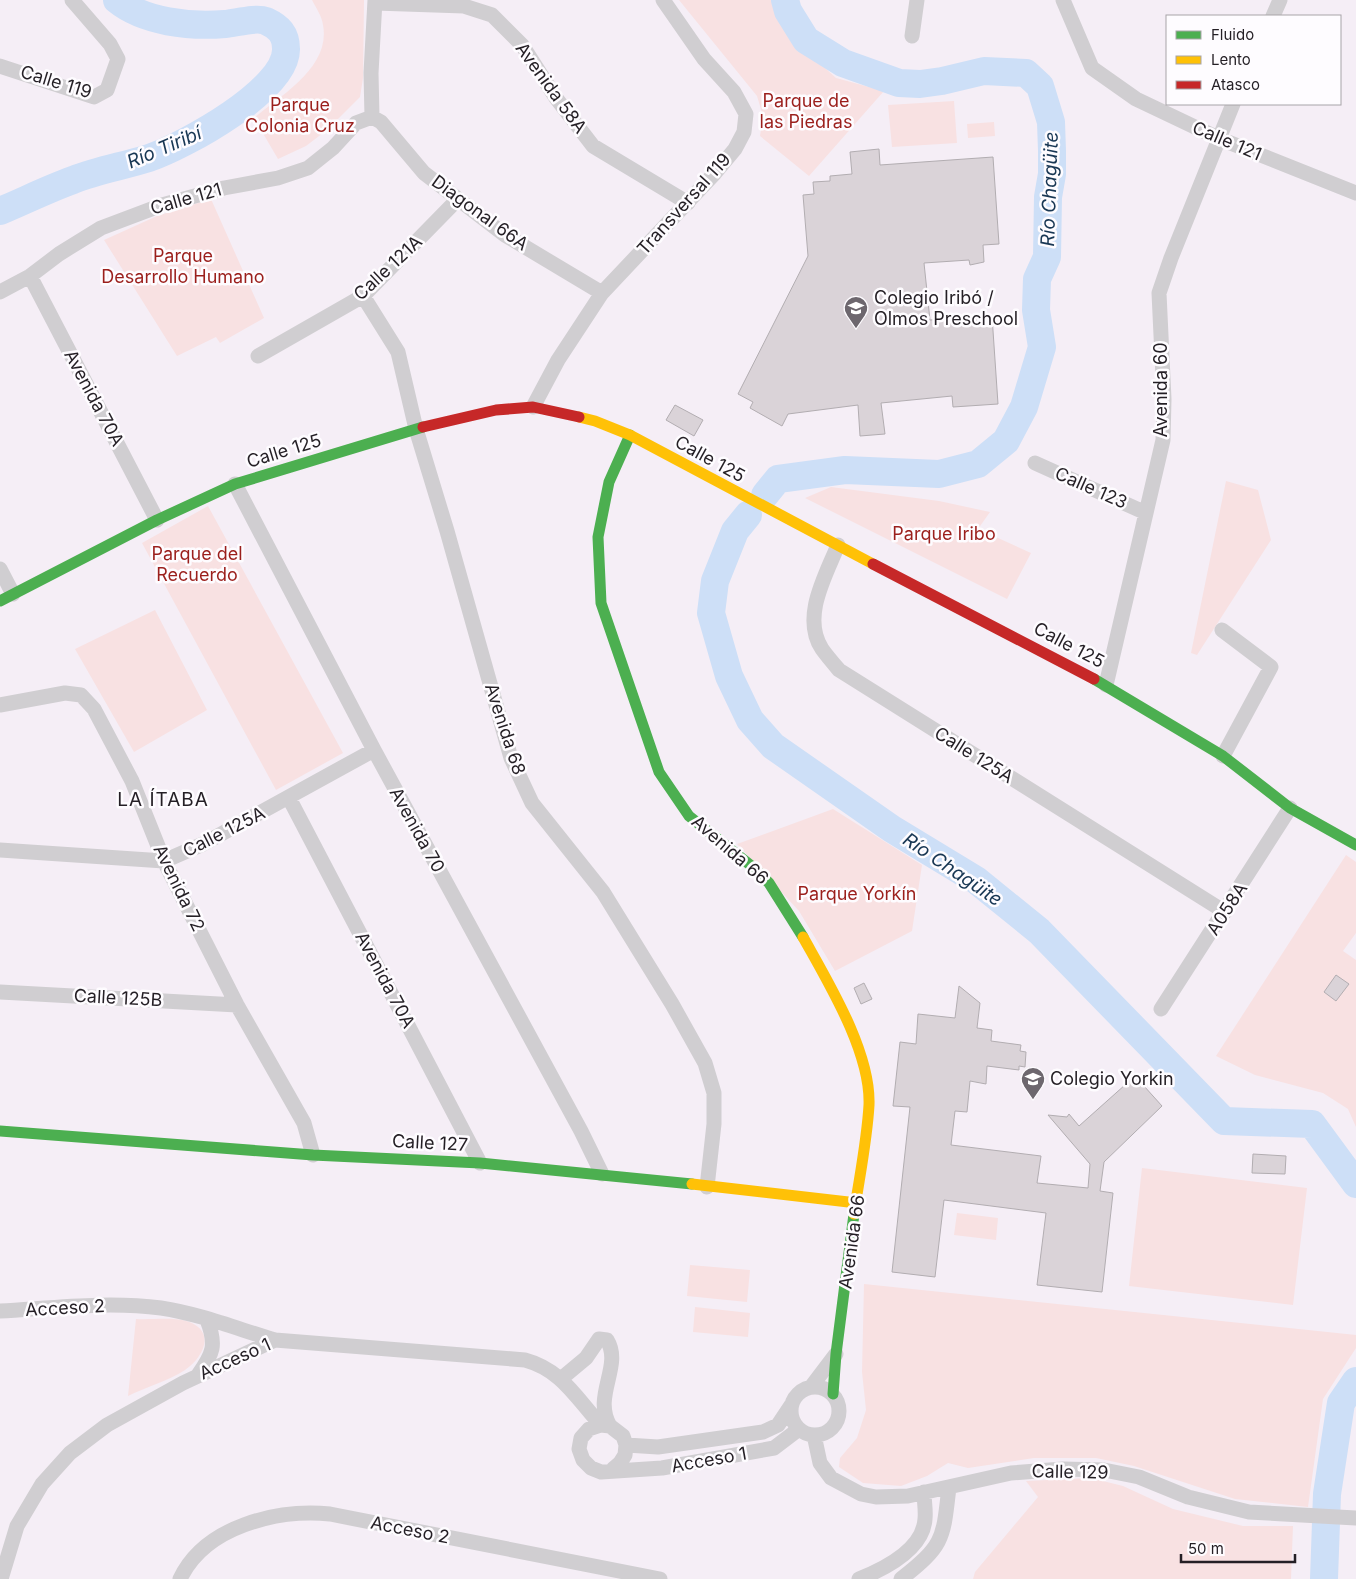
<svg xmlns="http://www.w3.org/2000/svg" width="1356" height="1579" font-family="Inter,sans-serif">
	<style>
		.green { fill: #f8e1e2 }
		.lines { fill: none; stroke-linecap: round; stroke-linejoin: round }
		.river { stroke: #cddff7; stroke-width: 28 }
		.building { fill: #dad3d8; stroke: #b2adb1 }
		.street { stroke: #d0ced1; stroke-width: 15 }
		.fast { stroke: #4caf50; stroke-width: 11 }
		.slow { stroke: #ffc107; stroke-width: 11 }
		.jam { stroke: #c62828; stroke-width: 11 }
		.labels { text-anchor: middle; stroke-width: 5; stroke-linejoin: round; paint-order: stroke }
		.street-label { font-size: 18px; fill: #241f25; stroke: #fefcff }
		.park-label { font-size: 18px; fill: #9b1f1c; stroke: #fefcff }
		.poi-label { font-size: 18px; fill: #241f25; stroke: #fefcff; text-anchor: start }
		.water-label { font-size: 19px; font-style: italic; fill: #183754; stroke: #fefcff }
		.neighbourhood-label { font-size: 19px; letter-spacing: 1px; fill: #241f25; stroke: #fefcff }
	</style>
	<rect width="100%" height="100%" fill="#f5eef6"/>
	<path class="green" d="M312,0H364L363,78L360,97L327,130L306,146L278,159L254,118C281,95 331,67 323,25C322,16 316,8 312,0Z
		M679,0H774L803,48L836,78L884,91L809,176L760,136L763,116L757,96Z
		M954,101L957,143L892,147L888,105Z
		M994,122L995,136L968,138L967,124Z
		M211,199L264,318L220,343L216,337L177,356L104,240L157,216Z
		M1226,481L1258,490L1271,540L1197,655L1191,653Z
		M831,487L939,501L990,512L978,529L1031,553L1007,599L805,498Z
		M208,506L343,753L276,790L142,543Z
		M155,610L207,710L134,752L75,649Z
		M833,809L922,865L912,931L835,971L799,911L737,844Z
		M1346,855L1356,862V933L1343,951L1356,960V1127L1348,1109L1323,1093L1255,1075L1216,1056Z
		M1142,1168L1307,1188L1293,1305L1129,1286Z
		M957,1213L998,1218L996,1240L954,1235Z
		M690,1265L750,1270L747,1302L687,1296Z
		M864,1284L1356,1335V1348L1323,1399L1308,1507L1235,1499L1134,1466L1096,1458H1034L968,1468L948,1463L927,1476L901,1486L863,1483L839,1467L840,1458L857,1438L866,1410L862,1372Z
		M695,1307L750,1313L748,1337L693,1332Z
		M136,1319C151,1320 172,1317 186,1321C217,1330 204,1357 185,1370C168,1381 146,1387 128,1396Z
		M1091,1478L1123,1486L1173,1509L1243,1526H1293L1291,1579H973L975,1572L1038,1497L1026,1481Z"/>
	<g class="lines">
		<path class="river" d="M0,211C24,201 48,189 73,180C98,170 124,166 149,158C184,146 287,90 286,49C286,34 279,27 266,21C256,17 236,23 225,24C190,27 144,22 117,0
			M765,495L778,479L845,470L939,474L978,464L1006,441L1024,407L1042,347L1036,310L1037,279L1047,257L1048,197L1052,174V151L1051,122L1040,86L1026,73L984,71L942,81L920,84L899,83L843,63L806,40L788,11L785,0
			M748,515L735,531L715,581L711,613L729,676L750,720L773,746L892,829L976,880L1039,931L1224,1121L1312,1124L1356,1184
			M1324,1579L1327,1494L1341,1403L1356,1381"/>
	</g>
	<path class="building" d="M879,149L880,165L993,157L999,244L983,245L984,262L970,265L969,260L924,263L930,320L992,316L998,404L953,407L952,396L881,403L885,434L860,436L858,405L788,414L782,426L750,408L753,402L738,394L808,256L803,195L814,194L813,182L830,181V176L852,174L850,152Z
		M675,405L703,420L694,436L666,420Z
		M1336,975L1349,984L1336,1001L1324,992Z
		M864,983L872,999L861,1004L854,988Z
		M959,986L980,1003L977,1028L992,1030L991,1041L1021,1045L1020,1051L1026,1052L1025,1067L1019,1066V1070L987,1066L986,1084L970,1081L967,1112L955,1111L951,1145L1041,1156L1037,1183L1088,1188L1090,1164L1048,1115L1067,1117L1069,1114L1079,1126L1135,1076L1162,1106L1104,1162L1100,1191L1113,1193L1102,1292L1037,1285L1046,1213L944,1200L935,1277L892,1272L910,1107L893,1106L900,1042L916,1044L918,1014L955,1018Z
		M1253,1154L1286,1156L1285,1174L1252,1173Z"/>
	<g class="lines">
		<path class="street" d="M1063,0L1092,68L1136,99L1218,138L1356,193
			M375,3L464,6L492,15L522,45L556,98L593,146L688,203
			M1273,16L1280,0
			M912,36L917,0
			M0,66L94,97L107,90L118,59L110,44L72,0
			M372,117L381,122L424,173L458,199L505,235L602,293
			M372,117L371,73L375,0
			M30,276L157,520
			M0,292L30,276L59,254L101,228L162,205L224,188L278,178L308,168L333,148L356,123L372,117
			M363,296L398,352L416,429L447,531L511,758L532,803L603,892L672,1004L705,1063L714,1093V1124L707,1187
			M258,356L363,296L458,199
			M533,407L558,360L602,293L715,173L735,149L744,132L746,114L734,92L704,59L663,0
			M1035,463L1146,513
			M235,484L374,750L581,1131L602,1174
			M838,545C826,575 801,617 822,649C827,656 833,663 839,670L1225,912
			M0,569L13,594
			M1222,630L1271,667L1223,756
			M1106,685L1163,440L1164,399L1159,293L1171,258L1233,104
			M0,705L65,693L81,695L94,709L132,781L164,861L237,1005L304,1123L313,1155
			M289,798L480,1163
			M0,850L164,861L203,844L374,750
			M0,992L237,1005
			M1161,1009L1290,808
			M0,1311C53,1308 108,1301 161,1308C200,1314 238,1329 275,1340
			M198,1375C213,1354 217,1345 207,1320
			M562,1378L586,1358L599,1339L607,1340C623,1366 592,1396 610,1426
			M791 1411a24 24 0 1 1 48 0a24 24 0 1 1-48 0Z
			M811,1387L836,1354
			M814,1435L820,1463L831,1478L861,1494L876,1497L908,1496L1011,1473L1063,1469L1104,1470L1139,1477L1188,1497L1249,1512L1356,1518
			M626,1445L658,1447L763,1432L778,1425L792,1404
			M613,1469L620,1463L625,1455L626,1445L623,1436L610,1426L601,1425L589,1429L581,1438L579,1449L583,1460L591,1468L601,1472L662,1468L774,1448L799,1429
			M1,1579L17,1526L42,1484L70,1453L107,1425L183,1383L275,1340L525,1360C562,1370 576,1398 601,1425
			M180,1579C205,1526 277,1509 330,1514L660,1579
			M859,1579C884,1569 923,1550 925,1519C926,1510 924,1501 924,1492
			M901,1579C944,1545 943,1540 949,1487"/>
		<path class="fast" d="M630,435L609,482L598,537L601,603L659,772L689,816L754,868L769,883L803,937
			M0,601L157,520L235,484L423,427
			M1094,679L1223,756L1290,808L1356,845
			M0,1131L313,1155L480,1163L692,1184
			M833,1394L836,1354L854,1214"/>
		<path class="slow" d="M579,417L595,421L630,435L873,564
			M803,937C828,982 871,1052 869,1105C867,1141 859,1179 854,1214
			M692,1184L857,1203"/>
		<path class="jam" d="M423,427L496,410L533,407L579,417
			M873,564L1094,679"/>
	</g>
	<defs>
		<g id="school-pin" transform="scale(1.25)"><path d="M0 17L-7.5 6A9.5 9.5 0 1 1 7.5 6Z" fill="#6d676e" stroke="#fefcff"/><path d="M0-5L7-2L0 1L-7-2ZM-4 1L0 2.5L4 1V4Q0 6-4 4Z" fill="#fff"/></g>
	</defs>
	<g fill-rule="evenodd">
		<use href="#school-pin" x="856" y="308"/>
		<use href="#school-pin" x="1033" y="1079"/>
	</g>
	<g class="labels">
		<g class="street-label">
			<text transform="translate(56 82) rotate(17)" y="6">Calle 119</text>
			<text transform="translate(551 88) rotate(54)" y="6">Avenida 58A</text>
			<text transform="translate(1227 141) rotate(23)" y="6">Calle 121</text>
			<text transform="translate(186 199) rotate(-16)" y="6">Calle 121</text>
			<text transform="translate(684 204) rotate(-48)" y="6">Transversal 119</text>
			<text transform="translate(480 213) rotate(36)" y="6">Diagonal 66A</text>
			<text transform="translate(388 268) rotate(-43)" y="6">Calle 121A</text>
			<text transform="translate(1161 390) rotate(-90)" y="6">Avenida 60</text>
			<text transform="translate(94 398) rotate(62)" y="6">Avenida 70A</text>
			<text transform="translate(284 451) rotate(-17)" y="6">Calle 125</text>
			<text transform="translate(710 459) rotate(29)" y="6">Calle 125</text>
			<text transform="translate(1091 488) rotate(24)" y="6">Calle 123</text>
			<text transform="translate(1069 645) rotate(28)" y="6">Calle 125</text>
			<text transform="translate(505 729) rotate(72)" y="6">Avenida 68</text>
			<text transform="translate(974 755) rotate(32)" y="6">Calle 125A</text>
			<text transform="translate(417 830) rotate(61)" y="6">Avenida 70</text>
			<text transform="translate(224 832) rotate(-27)" y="6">Calle 125A</text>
			<text transform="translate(730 850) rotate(41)" y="6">Avenida 66</text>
			<text transform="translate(179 888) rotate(64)" y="6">Avenida 72</text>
			<text transform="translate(1227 909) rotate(-57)" y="6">A058A</text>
			<text transform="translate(385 980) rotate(62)" y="6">Avenida 70A</text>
			<text transform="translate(118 998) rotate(3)" y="6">Calle 125B</text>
			<text transform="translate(430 1143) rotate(3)" y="6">Calle 127</text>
			<text transform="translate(852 1242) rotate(-82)" y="6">Avenida 66</text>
			<text transform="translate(65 1308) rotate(-3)" y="6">Acceso 2</text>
			<text transform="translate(235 1359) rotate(-24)" y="6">Acceso 1</text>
			<text transform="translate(709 1460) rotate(-10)" y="6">Acceso 1</text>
			<text transform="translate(1070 1472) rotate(1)" y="6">Calle 129</text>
			<text transform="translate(410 1530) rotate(11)" y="6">Acceso 2</text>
		</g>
		<g class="park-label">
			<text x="806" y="107">Parque de<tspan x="806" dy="21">las Piedras</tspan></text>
			<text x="300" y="111">Parque<tspan x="300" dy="21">Colonia Cruz</tspan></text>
			<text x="183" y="262">Parque<tspan x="183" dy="21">Desarrollo Humano</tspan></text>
			<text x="944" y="540">Parque Iribo</text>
			<text x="197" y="560">Parque del<tspan x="197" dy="21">Recuerdo</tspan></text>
			<text x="857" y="900">Parque Yorkín</text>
		</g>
		<g class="poi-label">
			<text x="874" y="304">Colegio Iribó /<tspan x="874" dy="21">Olmos Preschool</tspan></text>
			<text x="1050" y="1085">Colegio Yorkin</text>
		</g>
		<g class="water-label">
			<text transform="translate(164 147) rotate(-23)" y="7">Río Tiribí</text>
			<text transform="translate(1049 189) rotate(-88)" y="7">Río Chagüite</text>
			<text transform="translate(953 869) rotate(34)" y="7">Río Chagüite</text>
		</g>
		<g class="neighbourhood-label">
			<text x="163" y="806">LA ÍTABA</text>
		</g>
	</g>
	<rect x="1166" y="15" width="175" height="90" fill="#fefcff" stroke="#a7a4a8"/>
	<rect x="1176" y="31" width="25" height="8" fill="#4caf50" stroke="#a7a4a8"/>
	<text x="1211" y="40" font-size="15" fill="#241f25">Fluido</text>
	<rect x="1176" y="56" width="25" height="8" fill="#ffc107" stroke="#a7a4a8"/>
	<text x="1211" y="65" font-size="15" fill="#241f25">Lento</text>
	<rect x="1176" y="81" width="25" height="8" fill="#c62828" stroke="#a7a4a8"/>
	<text x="1211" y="90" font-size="15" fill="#241f25">Atasco</text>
	<path d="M1181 1554v8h114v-8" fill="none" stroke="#241f25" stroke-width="2.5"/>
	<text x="1188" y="1554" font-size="15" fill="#241f25" stroke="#fefcff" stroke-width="4" paint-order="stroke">50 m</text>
</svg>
